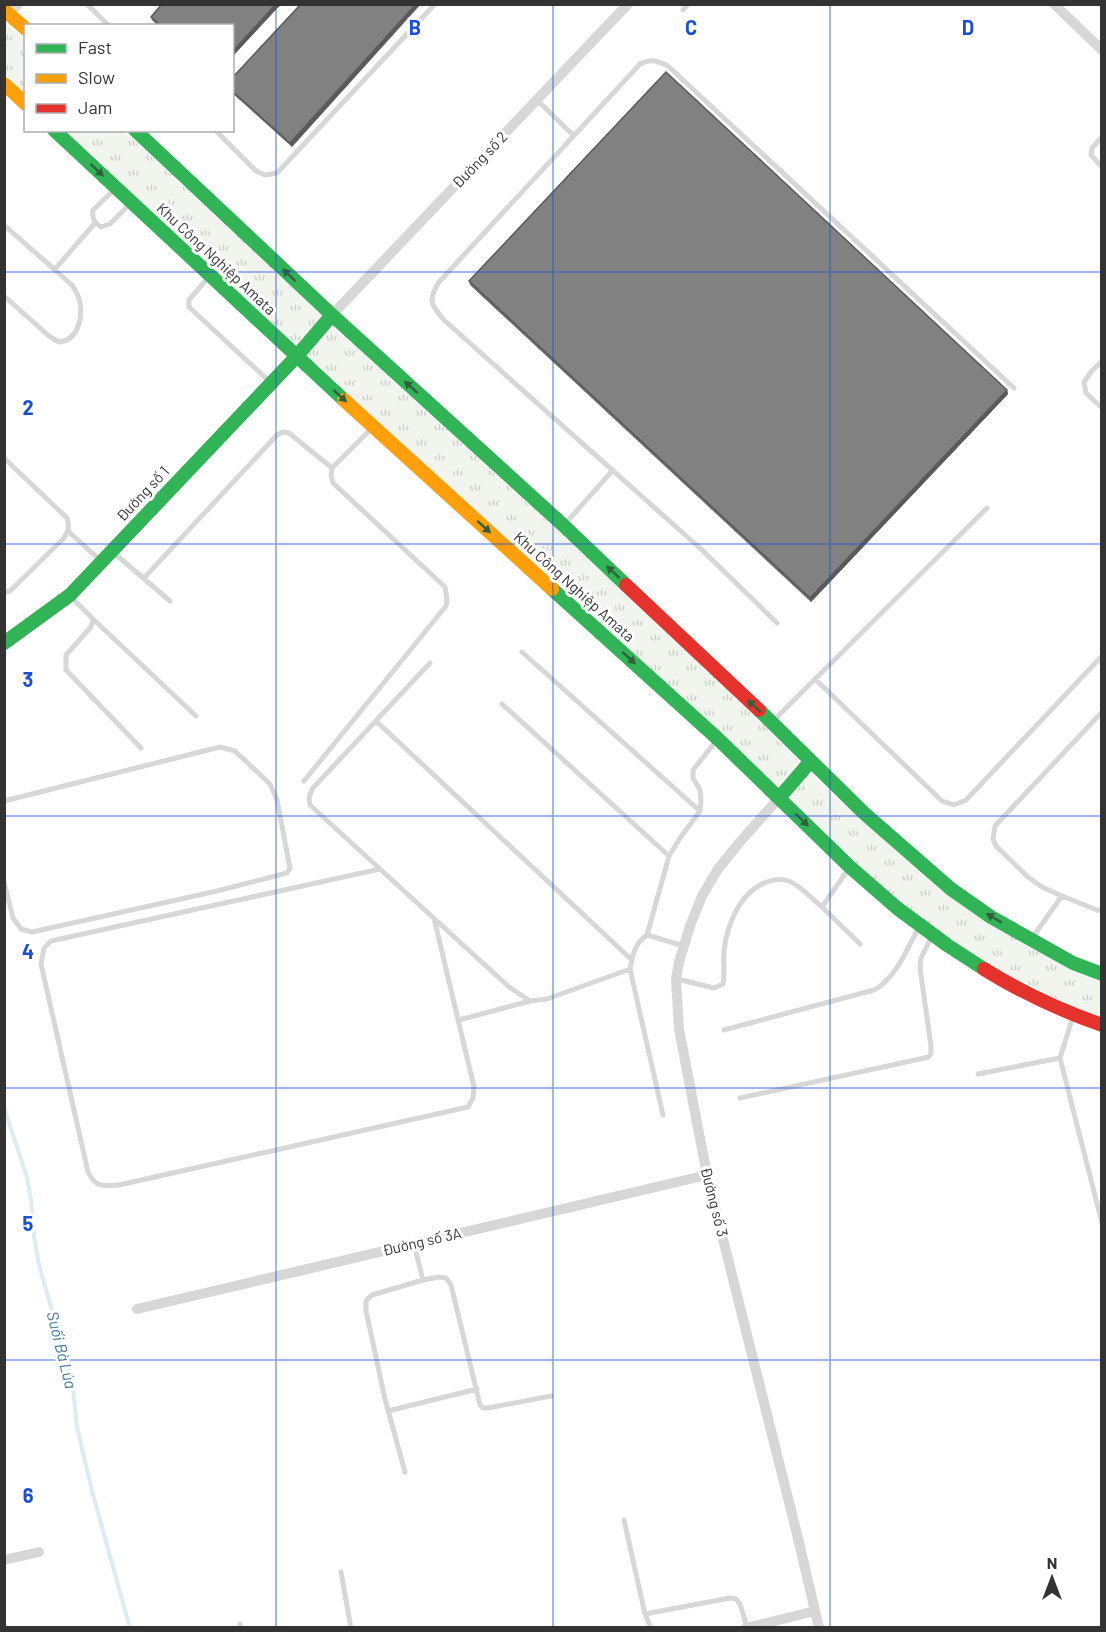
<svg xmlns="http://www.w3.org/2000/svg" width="1106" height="1632" font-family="Barlow,sans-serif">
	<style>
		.grass { fill: url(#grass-tufts) }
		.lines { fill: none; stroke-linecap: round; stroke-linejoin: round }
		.stream { stroke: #ddebf3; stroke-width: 4 }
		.lane { stroke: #d7d7d7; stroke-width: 5 }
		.street { stroke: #d7d7d7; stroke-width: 10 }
		.fast { stroke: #30b455; stroke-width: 14 }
		.slow { stroke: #ff9f0a; stroke-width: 14 }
		.jam { stroke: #e5322d; stroke-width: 14 }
		.wall { fill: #6f6f6f }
		.shaded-wall { fill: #5a5a5a }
		.building { fill: #818181; stroke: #5a5a5a; stroke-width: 1.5 }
		.oneway { fill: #32603f }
		.grid { fill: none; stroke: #1d4ed8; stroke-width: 1.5; stroke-opacity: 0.55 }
		.labels { text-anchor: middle; stroke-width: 6; stroke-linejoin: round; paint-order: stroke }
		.street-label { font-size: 15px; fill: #333; stroke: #fff }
		.water-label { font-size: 16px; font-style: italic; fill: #3f7597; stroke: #fff }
		.grid-label { font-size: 20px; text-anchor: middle; font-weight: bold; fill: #1d4ed8; stroke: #fff; stroke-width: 6; stroke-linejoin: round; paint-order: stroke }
	</style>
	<defs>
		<pattern id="grass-tufts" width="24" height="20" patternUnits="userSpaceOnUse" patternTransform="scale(1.5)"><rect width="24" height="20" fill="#f1f5ed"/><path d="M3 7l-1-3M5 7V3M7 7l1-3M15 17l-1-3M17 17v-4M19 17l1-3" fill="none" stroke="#cfd2cc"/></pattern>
	</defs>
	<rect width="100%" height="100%" fill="#fff"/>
	<path class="grass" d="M4,20L25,39V93L5,74Z
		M65,131H124L324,318L298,348Z
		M330,324L559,532L767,728L802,765L780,789L305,354Z
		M808,771L861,821L1068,969L1101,982V1017C1030,990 959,950 901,901C861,868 824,831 787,795Z"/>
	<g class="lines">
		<path class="stream" d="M4,1108L27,1177L31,1200L34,1236L39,1265L72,1380L77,1427L92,1491L130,1628"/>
		<path class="lane" d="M87,4L109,26
			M683,10L688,4
			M537,100L573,135
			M215,130L256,171L265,175L277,173L435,4
			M1102,137L1092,148L1091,155L1102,167
			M115,189L93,210C92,219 94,222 101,227L110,224L130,204
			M4,225L72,285C76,291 79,296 80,303C83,319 77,341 59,342L49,336L4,296
			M55,269L95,223
			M207,279L189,300V307L269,381
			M1102,361L1091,372L1084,382L1086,393L1102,408
			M4,458L67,518C70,528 68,532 63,539L10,591L4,592
			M565,524L613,470
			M68,531L100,560
			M113,552L170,601
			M144,578L277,435L283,432L289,433L332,468
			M71,597L93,619L91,627L66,655V670L141,748
			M93,619L196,716
			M777,623L702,550L444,320C430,304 428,300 439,282L640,64C651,58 657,61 668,66L1014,388
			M522,652L700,811
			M430,663L312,789L309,798L310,805L509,987L530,1001L547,999L630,969
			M815,679L942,801L954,805L966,800L1102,656
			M502,704L669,856
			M376,721L632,960
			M773,721L987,508
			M304,781L446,606L447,600L445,587L333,483L331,475L332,468L372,428
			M4,801L220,747L235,751L270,784L277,800L290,868L287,873L217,891L32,932L21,929L13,918L4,882
			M849,868L822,907L860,944
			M380,869L51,941L44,948L41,964L88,1172C96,1188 102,1186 119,1185L468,1107L473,1098L474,1087L434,918
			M1062,896L1042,887L1028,877L996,846L993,839L995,826L1102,712
			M647,935L669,856L680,838L700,811L701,801L700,790L693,778V770L716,741
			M1032,938L1062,896L1097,910L1102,911
			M677,979L714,988L723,984C725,973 723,962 724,951C727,926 738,896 762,884C769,880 781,878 789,881C801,886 812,899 822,907
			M1073,1016L1060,1058L1102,1223
			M459,1020L530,1001
			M724,1030L874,990C895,980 908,947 919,927
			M978,1074L1060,1058
			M740,1098L929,1057L931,1053V1046L920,968L921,958L932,936
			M663,1115L630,969C633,955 634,944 647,935L684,946
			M414,1244L423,1280L439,1277L446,1278L451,1285L480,1405L483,1408H488L551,1396
			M388,1411L477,1389
			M405,1472L385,1399L366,1311V1301L372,1295L423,1280
			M624,1520L645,1614L651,1628
			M341,1572L351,1628
			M645,1614L730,1598L736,1599L740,1604L747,1627
			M240,1624L241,1628"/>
		<path class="street" d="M1054,4L1102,50
			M10,14L18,4
			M332,315L628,4
			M779,798L739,843L718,869L702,896L690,926L679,962L676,979L677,996L679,1029L707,1175L797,1534L819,1628
			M137,1309L707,1175
			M4,1560L39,1552
			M746,1628L815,1611"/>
		<path class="fast" d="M54,130L344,400
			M135,130L332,315L563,525L626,585
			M552,589L718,739L850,867L897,908L947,945L984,969
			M4,643L70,595L296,357L332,315
			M759,710L865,814L951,889L991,917L1073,963L1102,974
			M779,798L810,762"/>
		<path class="slow" d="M4,10L26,29
			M4,84L26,104
			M344,400L552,589"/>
		<path class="jam" d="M626,585L759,710
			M984,969C1021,992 1062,1011 1102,1025"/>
	</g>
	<path class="wall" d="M162,4H281L232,57V26H158L152,20L151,17Z
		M301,4L292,147L232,93V78Z
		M469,281L1007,390L1008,394L811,602L470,285Z"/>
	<path class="shaded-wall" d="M276,4H281L232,57V52Z
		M416,4H421L292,147L290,143Z
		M1007,390L1008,394L811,602L810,598Z"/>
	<path class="building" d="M162,4H276L232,52V26H161L151,17Z
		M301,4H416L290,143L232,91V78Z
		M666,72L1007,390L810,598L469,281Z"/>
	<defs><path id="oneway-solid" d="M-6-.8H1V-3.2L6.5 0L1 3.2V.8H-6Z" transform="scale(1.5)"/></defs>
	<g class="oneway">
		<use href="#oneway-solid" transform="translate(97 170) rotate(43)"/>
		<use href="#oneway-solid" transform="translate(289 275) rotate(-136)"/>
		<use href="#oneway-solid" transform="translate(411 387) rotate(-138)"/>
		<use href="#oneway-solid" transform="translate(340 396) rotate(42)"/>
		<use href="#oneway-solid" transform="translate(484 527) rotate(42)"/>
		<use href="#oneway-solid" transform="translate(613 572) rotate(-137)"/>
		<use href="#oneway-solid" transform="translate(629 658) rotate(42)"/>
		<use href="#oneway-solid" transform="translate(754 706) rotate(-137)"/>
		<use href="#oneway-solid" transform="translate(802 820) rotate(44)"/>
		<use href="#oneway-solid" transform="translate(994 918) rotate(-149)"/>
	</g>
	<path class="grid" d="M276,4V1628M553,4V1628M830,4V1628M4,272H1102M4,544H1102M4,816H1102M4,1088H1102M4,1360H1102"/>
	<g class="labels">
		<g class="street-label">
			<text transform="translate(480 160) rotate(-46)" y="5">Đường số 2</text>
			<text transform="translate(216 259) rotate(43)" y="5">Khu Công Nghiệp Amata</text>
			<text transform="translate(143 494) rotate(-47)" y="5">Đường số 1</text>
			<text transform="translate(574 587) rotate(42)" y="5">Khu Công Nghiệp Amata</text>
			<text transform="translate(714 1202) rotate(76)" y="5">Đường số 3</text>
			<text transform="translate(422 1242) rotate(-13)" y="5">Đường số 3A</text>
		</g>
		<g class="water-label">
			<text transform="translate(62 1350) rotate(76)" y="6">Suối Bà Lúa</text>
		</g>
	</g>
	<g class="grid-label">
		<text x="415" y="35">B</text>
		<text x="691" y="35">C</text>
		<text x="968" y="35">D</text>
		<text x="28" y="415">2</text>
		<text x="28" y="687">3</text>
		<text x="28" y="959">4</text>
		<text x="28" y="1231">5</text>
		<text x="28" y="1503">6</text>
	</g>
	<rect width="1106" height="1632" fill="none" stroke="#333333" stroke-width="12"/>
	<rect x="24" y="24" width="210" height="108" fill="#ffffff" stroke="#adadad" stroke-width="1.5"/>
	<rect x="36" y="44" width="30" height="9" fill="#30b455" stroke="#adadad" stroke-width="1.5"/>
	<text x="78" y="54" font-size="18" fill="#333333">Fast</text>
	<rect x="36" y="74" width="30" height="9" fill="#ff9f0a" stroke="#adadad" stroke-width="1.5"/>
	<text x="78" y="84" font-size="18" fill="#333333">Slow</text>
	<rect x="36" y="104" width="30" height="9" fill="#e5322d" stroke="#adadad" stroke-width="1.5"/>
	<text x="78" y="114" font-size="18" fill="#333333">Jam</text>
	<g transform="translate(1052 1578)" stroke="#ffffff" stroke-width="4.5" paint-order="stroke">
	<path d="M0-4.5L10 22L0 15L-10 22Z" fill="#333333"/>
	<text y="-9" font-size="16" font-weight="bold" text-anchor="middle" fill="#333333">N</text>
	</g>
</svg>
